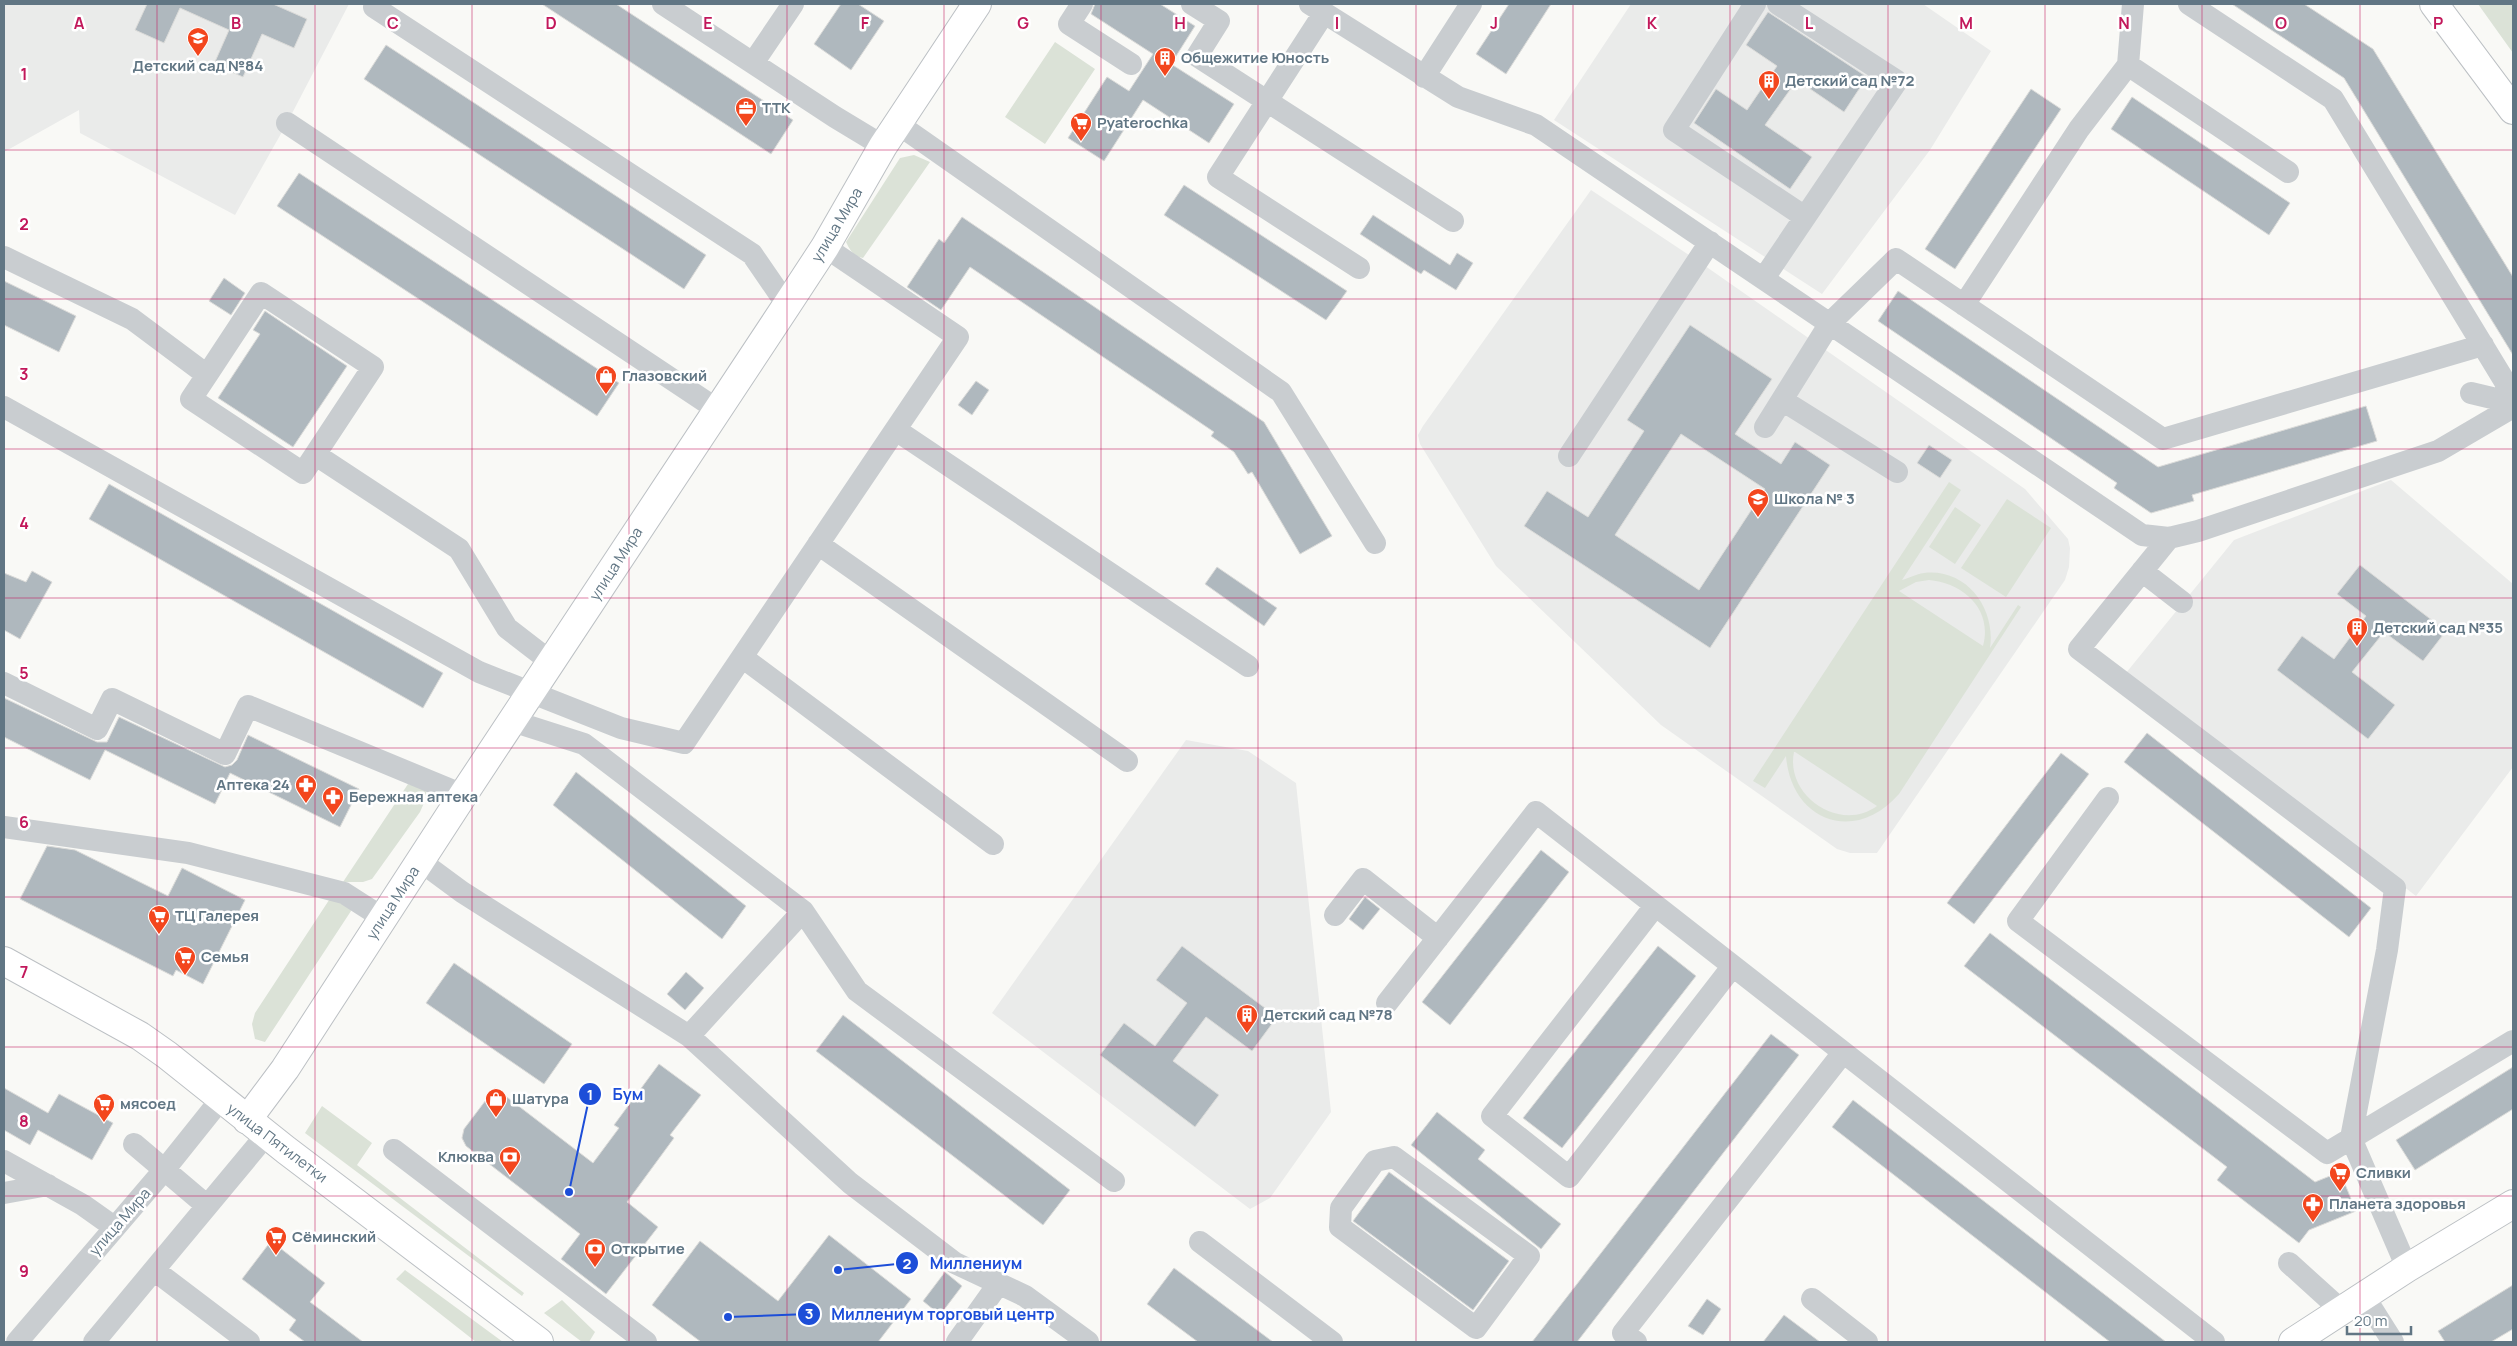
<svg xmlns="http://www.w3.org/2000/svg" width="2517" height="1346" font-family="Manrope,sans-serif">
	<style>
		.built { fill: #eaebea }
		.green { fill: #dbe2d7; fill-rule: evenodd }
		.building { fill: #afb8be; stroke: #dbdbd9; fill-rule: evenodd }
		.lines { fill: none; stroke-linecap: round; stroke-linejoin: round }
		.major-casing { stroke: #bcc0c4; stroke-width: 30 }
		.minor { stroke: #c9cdd0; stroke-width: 22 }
		.major { stroke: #fff; stroke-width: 28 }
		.grid { fill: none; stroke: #c2185b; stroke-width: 1; stroke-opacity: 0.55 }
		.labels { text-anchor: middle; stroke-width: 5; stroke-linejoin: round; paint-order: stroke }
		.poi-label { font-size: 15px; font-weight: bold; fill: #617684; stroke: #fff; text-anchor: start }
		.street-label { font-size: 15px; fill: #617684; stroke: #fff }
		.grid-label { font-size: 16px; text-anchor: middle; font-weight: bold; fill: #c2185b; stroke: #fff; stroke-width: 5; stroke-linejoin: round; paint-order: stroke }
		.leader { fill: none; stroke: #1d4ed8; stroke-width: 2 }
		.callout-dot { fill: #1d4ed8; stroke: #fff; stroke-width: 2 }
		.mark-label { font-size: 15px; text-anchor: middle; font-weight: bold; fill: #fff }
		.callout-label { font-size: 16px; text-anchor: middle; font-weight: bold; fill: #1d4ed8; stroke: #fff; stroke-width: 5; stroke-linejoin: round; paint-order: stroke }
	</style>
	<rect width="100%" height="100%" fill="#f9f9f6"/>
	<path class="built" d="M4,4H349L287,123L235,215L80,133L79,110L4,152Z
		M1631,4H1923L1991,51L1930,150L1822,294L1554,120Z
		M1591,190L1698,261L2025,489L2068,539L2070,548L2069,567L2065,580L1877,853H1850L1837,849L1661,725L1496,566L1420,444L1418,435L1423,426Z
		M2391,480L2513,584V767L2416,896L2126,673L2234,540Z
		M1186,740L1248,751L1296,783L1331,1112L1270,1198L1250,1209L992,1013Z"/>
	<path class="green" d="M2478,4H2513V53Z
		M1055,42L1095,69L1045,144L1005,117Z
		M914,155L930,162L863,258C853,256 850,250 846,242L900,158Z
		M1949,482L1961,490L1902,580C1909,578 1916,574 1924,573C1967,568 1996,609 1990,648L2018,605L2021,607L1899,794C1855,845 1791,821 1786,756L1765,788L1753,781ZM1929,580C1963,583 1993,609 1983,646L1899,591L1916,582ZM1794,752H1795L1877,806C1840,833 1785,796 1794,752Z
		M2007,499L2051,528L2006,597L1961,568Z
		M1955,507L1981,525L1955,564L1929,547Z
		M408,784L425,788L427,796L420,812L372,879L363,882H343Z
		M333,894L349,901L351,911L265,1042L255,1039L252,1024L255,1013Z
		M322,1106L372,1143L357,1165L524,1293L522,1296L305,1133Z
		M405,1270L503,1342H476L396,1279Z
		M562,1300L595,1332L589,1342H582L544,1313Z"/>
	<path class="building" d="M147,4H273L307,19L294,48L262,34L243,77L214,64L229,30L180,8L164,43L135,30Z
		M542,4H616L793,120L771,154Z
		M841,4H858L884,21L851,70L814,44Z
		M1095,4H1160L1195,26L1171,64L1234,104L1209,143L1143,100L1104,161L1068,138L1107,77L1129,91L1153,54L1091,14Z
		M1509,4H1551L1506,74L1476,54Z
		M2232,4H2304L2373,49L2513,277V355L2344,78Z
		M1768,12L1867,77L1844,112L1797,80L1765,125L1812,157L1790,189L1694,123L1716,89L1747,110L1777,66L1746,45Z
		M386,45L706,255L684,289L364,79Z
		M2031,89L2061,109L1955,269L1925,249Z
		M2132,97L2290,203L2269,235L2111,129Z
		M299,173L619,383L597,416L277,206Z
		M1184,185L1347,291L1326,320L1164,215Z
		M1373,215L1450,265L1457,253L1473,263L1456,290L1424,270L1421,274L1360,234Z
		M962,217L1264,422L1332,536L1300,554L1252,472L1248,474L1234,452L1211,436L1214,432L970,267L941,310L907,287L939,239L944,243Z
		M224,278L245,293L231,315L209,301Z
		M4,281L76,316L59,352L4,325Z
		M1898,291L2158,467L2366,406L2377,441L2192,495L2194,501L2151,513L2114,488L2117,483L1878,321Z
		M265,311L347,366L293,447L218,398L260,334L253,330Z
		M1690,325L1772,379L1735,434L1781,464L1795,442L1830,465L1710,648L1524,526L1547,491L1588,517L1644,431L1627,420ZM1681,434L1765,489L1699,590L1615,535Z
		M976,381L989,390L972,415L958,405Z
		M1929,445L1952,460L1940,478L1917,463Z
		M109,484L443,673L423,708L89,519Z
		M2360,565L2446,631L2423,661L2384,632L2352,672L2395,705L2368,739L2277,670L2302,636L2334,659L2366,616L2337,594Z
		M1217,567L1277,608L1264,626L1205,584Z
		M32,571L52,582L20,639L4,630V573L26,582Z
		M4,698L97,742H107L119,717L225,767L232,765L237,760L248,735L359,789L340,827L230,773L215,804L105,750L90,780L4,737Z
		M2147,733L2371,908L2349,937L2124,762Z
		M2061,753L2089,774L1974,924L1947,903Z
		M576,772L746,906L722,939L553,805Z
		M47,846L75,850L168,896L182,868L245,900L203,984L176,970L173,976L20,899Z
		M1541,850L1569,872L1450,1025L1422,1002Z
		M1365,897L1380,909L1363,930L1349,919Z
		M1990,933L2315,1182L2340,1172L2356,1211L2309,1230L2299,1243L2217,1180L2227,1167L1964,966Z
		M1182,946L1277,1017L1252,1051L1206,1017L1173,1061L1219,1095L1195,1127L1100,1055L1124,1023L1155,1046L1187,1003L1156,980Z
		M1658,946L1696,976L1562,1148L1523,1118Z
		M454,963L572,1044L544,1084L426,1003Z
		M686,972L704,988L685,1010L667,994Z
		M843,1015L1070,1190L1043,1225L816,1051Z
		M1771,1034L1799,1055L1577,1342H1532Z
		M659,1064L701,1095L670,1135L674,1138L627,1202L658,1227L606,1294L561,1259L580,1234L466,1146L462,1138L464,1129L495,1088L593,1163L619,1128L614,1125Z
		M2513,1067V1109L2415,1170L2396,1140Z
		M4,1088L48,1113L59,1094L113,1123L92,1160L38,1130L30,1145L4,1130Z
		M1853,1100L2166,1342H2110L1832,1127Z
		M1437,1112L1485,1150L1478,1159L1561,1224L1541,1249L1411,1145Z
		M1389,1172L1509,1261L1473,1310L1353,1221Z
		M829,1235L911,1299L878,1342H701L652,1305L700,1241L778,1301Z
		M271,1241L325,1283L310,1302L363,1342H305L289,1330L296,1320L242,1279Z
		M1174,1268L1273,1342H1198L1147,1304Z
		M945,1272L962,1286L940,1315L923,1301Z
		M2513,1285V1329L2491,1342H2445L2438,1331Z
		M1707,1299L1721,1309L1703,1335L1688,1326Z
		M1784,1315L1820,1342H1763Z"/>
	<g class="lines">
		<g class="major-casing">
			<path id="major" d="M2434,4L2513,110
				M4,961L140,1036L167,1055L286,1150L539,1342
				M247,1120L285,1069L463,795L787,305L825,247L883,146L977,4
				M2293,1342L2407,1268L2513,1204"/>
		</g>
		<path class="minor" d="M663,4L835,117L883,146
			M1082,4L1069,24L1131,64
			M1192,4L1219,21L1197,56L1453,221
			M1310,4L1458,97L1536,125L2142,535L2169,538L2198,531L2438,451L2513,407
			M1755,4L1674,130L1805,217
			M2189,4L2333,99L2513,395
			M374,7L752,254L787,305
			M1324,13L1218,177L1359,268
			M753,63L793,4
			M2128,65L2288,172
			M1424,77L1471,4
			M287,123L718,410
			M898,124L1281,392L1375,543
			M4,257L132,319L207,375L191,399L303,473L373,367L261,293L207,375
			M1764,278L1897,81L1778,4
			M1964,305L2079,129L2128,65L2133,4
			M2471,393L2513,403
			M1782,400L1897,472
			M4,407L479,672L621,728L684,743L958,337L825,247
			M1765,427L1830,323L1896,259L2163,439L2483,345
			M896,430L1248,666
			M316,455L459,549L507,628L551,662
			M1569,456L1710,242
			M2169,538L2079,649L2395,888L2387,950L2351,1138L2407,1268
			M818,544L1127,761
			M2142,571L2182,602
			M742,657L993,844
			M4,683L97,729L112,699L225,754L248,706L463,795
			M512,721L584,744L803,911L857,991L1114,1181
			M2108,798L2018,921L2327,1153L2513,1041
			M4,827L188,853L344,893L383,918
			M420,861L462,892L689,1036L850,1183L955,1263L1025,1296L1088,1342
			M1655,906L1492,1116L1569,1177L1732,967
			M1335,915L1363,879L1438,938
			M1387,1003L1536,812L2214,1342
			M689,1036L803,911
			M134,1144L206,1205
			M394,1150L646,1342
			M1394,1157L1529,1256L1476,1328L1340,1227L1341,1208L1375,1161Z
			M4,1161L83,1205L114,1227
			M4,1193L48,1185
			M1200,1242L1332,1342
			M2289,1263L2341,1310
			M154,1270L249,1342
			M2364,1296L2393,1342
			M1812,1299L1867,1342
			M17,1342L165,1169L221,1099
			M94,1342L267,1134
			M957,1342L999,1283
			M1636,1342L1623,1333L1842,1054"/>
		<use href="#major" class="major"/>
	</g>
	<path class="grid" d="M157,4V1342M315,4V1342M472,4V1342M629,4V1342M787,4V1342M944,4V1342M1101,4V1342M1258,4V1342M1416,4V1342M1573,4V1342M1730,4V1342M1888,4V1342M2045,4V1342M2202,4V1342M2360,4V1342M4,150H2513M4,299H2513M4,449H2513M4,598H2513M4,748H2513M4,897H2513M4,1047H2513M4,1196H2513"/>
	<defs>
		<g id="school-pin" transform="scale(1.125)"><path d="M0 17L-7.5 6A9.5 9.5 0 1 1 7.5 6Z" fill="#f3461d" stroke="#fff"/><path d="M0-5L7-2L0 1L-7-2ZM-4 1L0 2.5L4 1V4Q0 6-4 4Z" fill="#fff"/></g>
		<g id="building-pin" transform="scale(1.125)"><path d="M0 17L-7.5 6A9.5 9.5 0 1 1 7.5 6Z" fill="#f3461d" stroke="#fff"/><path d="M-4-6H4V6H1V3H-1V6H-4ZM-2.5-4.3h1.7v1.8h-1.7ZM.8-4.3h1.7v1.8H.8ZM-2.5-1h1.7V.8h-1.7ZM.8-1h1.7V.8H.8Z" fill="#fff"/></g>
		<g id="office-pin" transform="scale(1.125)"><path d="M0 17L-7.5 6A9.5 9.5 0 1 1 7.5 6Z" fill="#f3461d" stroke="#fff"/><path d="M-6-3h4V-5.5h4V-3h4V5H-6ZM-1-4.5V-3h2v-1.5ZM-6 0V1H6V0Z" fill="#fff"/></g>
		<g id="supermarket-pin" transform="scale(1.125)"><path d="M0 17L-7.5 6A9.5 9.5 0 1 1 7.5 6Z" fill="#f3461d" stroke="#fff"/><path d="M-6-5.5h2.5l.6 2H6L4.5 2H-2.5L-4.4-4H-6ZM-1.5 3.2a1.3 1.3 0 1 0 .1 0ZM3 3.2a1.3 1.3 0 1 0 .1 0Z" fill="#fff"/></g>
		<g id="shop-pin" transform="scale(1.125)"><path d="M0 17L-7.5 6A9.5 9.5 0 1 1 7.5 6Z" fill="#f3461d" stroke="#fff"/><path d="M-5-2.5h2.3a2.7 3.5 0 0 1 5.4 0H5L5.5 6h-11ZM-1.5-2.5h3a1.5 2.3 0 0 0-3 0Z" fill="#fff"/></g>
		<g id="pharmacy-pin" transform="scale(1.125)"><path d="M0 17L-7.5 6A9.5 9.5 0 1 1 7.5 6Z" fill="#f3461d" stroke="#fff"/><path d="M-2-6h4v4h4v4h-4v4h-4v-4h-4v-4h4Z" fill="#fff"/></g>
		<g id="bank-pin" transform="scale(1.125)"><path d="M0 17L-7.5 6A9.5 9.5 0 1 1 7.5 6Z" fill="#f3461d" stroke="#fff"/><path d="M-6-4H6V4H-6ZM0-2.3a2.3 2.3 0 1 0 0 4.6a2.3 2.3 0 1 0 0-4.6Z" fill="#fff"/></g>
	</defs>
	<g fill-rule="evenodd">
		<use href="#school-pin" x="198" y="38"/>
		<use href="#building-pin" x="1165" y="58"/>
		<use href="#building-pin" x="1769" y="81"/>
		<use href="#office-pin" x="746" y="108"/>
		<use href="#supermarket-pin" x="1081" y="123"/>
		<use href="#shop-pin" x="606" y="376"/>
		<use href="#school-pin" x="1758" y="499"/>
		<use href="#building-pin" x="2357" y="628"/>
		<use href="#pharmacy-pin" x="306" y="785"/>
		<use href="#pharmacy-pin" x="333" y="797"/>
		<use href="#supermarket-pin" x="159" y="916"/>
		<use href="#supermarket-pin" x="185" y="957"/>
		<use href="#building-pin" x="1247" y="1015"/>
		<use href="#shop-pin" x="496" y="1099"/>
		<use href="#supermarket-pin" x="104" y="1104"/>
		<use href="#bank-pin" x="510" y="1157"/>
		<use href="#supermarket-pin" x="2340" y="1173"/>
		<use href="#pharmacy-pin" x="2313" y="1204"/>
		<use href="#supermarket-pin" x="276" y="1237"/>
		<use href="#bank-pin" x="595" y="1249"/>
	</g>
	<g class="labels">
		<g class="poi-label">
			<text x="1181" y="63">Общежитие Юность</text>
			<text x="198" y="71" text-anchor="middle">Детский сад №84</text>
			<text x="1785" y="86">Детский сад №72</text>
			<text x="762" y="113">ТТК</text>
			<text x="1097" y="128">Pyaterochka</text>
			<text x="622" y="381">Глазовский</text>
			<text x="1774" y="504">Школа № 3</text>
			<text x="2373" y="633">Детский сад №35</text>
			<text x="290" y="790" text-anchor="end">Аптека 24</text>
			<text x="349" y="802">Бережная аптека</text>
			<text x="175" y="921">ТЦ Галерея</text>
			<text x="201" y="962">Семья</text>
			<text x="1263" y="1020">Детский сад №78</text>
			<text x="512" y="1104">Шатура</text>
			<text x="120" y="1109">мясоед</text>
			<text x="494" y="1162" text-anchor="end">Клюква</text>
			<text x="2356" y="1178">Сливки</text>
			<text x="2329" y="1209">Планета здоровья</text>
			<text x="292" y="1242">Сёминский</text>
			<text x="611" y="1254">Открытие</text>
		</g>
		<g class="street-label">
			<text transform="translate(837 225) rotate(-59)" y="5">улица Мира</text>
			<text transform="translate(616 564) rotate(-57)" y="5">улица Мира</text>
			<text transform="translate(393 903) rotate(-57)" y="5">улица Мира</text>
			<text transform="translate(277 1143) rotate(37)" y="5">улица Пятилетки</text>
			<text transform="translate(120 1222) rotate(-49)" y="5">улица Мира</text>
		</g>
	</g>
	<g class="grid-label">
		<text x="79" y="29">A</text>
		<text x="236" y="29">B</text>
		<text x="393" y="29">C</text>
		<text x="551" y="29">D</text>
		<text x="708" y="29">E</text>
		<text x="865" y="29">F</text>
		<text x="1023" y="29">G</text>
		<text x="1180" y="29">H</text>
		<text x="1337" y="29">I</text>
		<text x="1494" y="29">J</text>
		<text x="1652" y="29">K</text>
		<text x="1809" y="29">L</text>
		<text x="1966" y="29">M</text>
		<text x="2124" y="29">N</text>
		<text x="2281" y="29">O</text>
		<text x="2438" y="29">P</text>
		<text x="24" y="80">1</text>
		<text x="24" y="230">2</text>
		<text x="24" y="380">3</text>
		<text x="24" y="529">4</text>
		<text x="24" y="679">5</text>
		<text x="24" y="828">6</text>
		<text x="24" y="978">7</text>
		<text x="24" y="1127">8</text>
		<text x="24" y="1277">9</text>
	</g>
	<path class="leader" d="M569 1192L590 1094M838 1270L907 1263M728 1317L809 1314"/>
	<g class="callout-dot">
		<circle cx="569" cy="1192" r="5"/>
		<circle cx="838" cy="1270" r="5"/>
		<circle cx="728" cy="1317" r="5"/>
		<circle cx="590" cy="1094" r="12"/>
		<circle cx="907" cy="1263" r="12"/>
		<circle cx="809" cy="1314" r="12"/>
	</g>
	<g class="mark-label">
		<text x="590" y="1100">1</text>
		<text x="907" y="1269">2</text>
		<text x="809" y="1319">3</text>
	</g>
	<g class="callout-label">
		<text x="628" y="1100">Бум</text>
		<text x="976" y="1269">Миллениум</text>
		<text x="943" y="1320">Миллениум торговый центр</text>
	</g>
	<rect width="2517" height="1346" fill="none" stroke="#617684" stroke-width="10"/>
	<path d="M2347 1326v8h64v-8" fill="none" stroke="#617684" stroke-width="2.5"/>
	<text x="2354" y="1326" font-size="15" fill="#617684" stroke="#ffffff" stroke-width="4" paint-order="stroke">20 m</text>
</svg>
